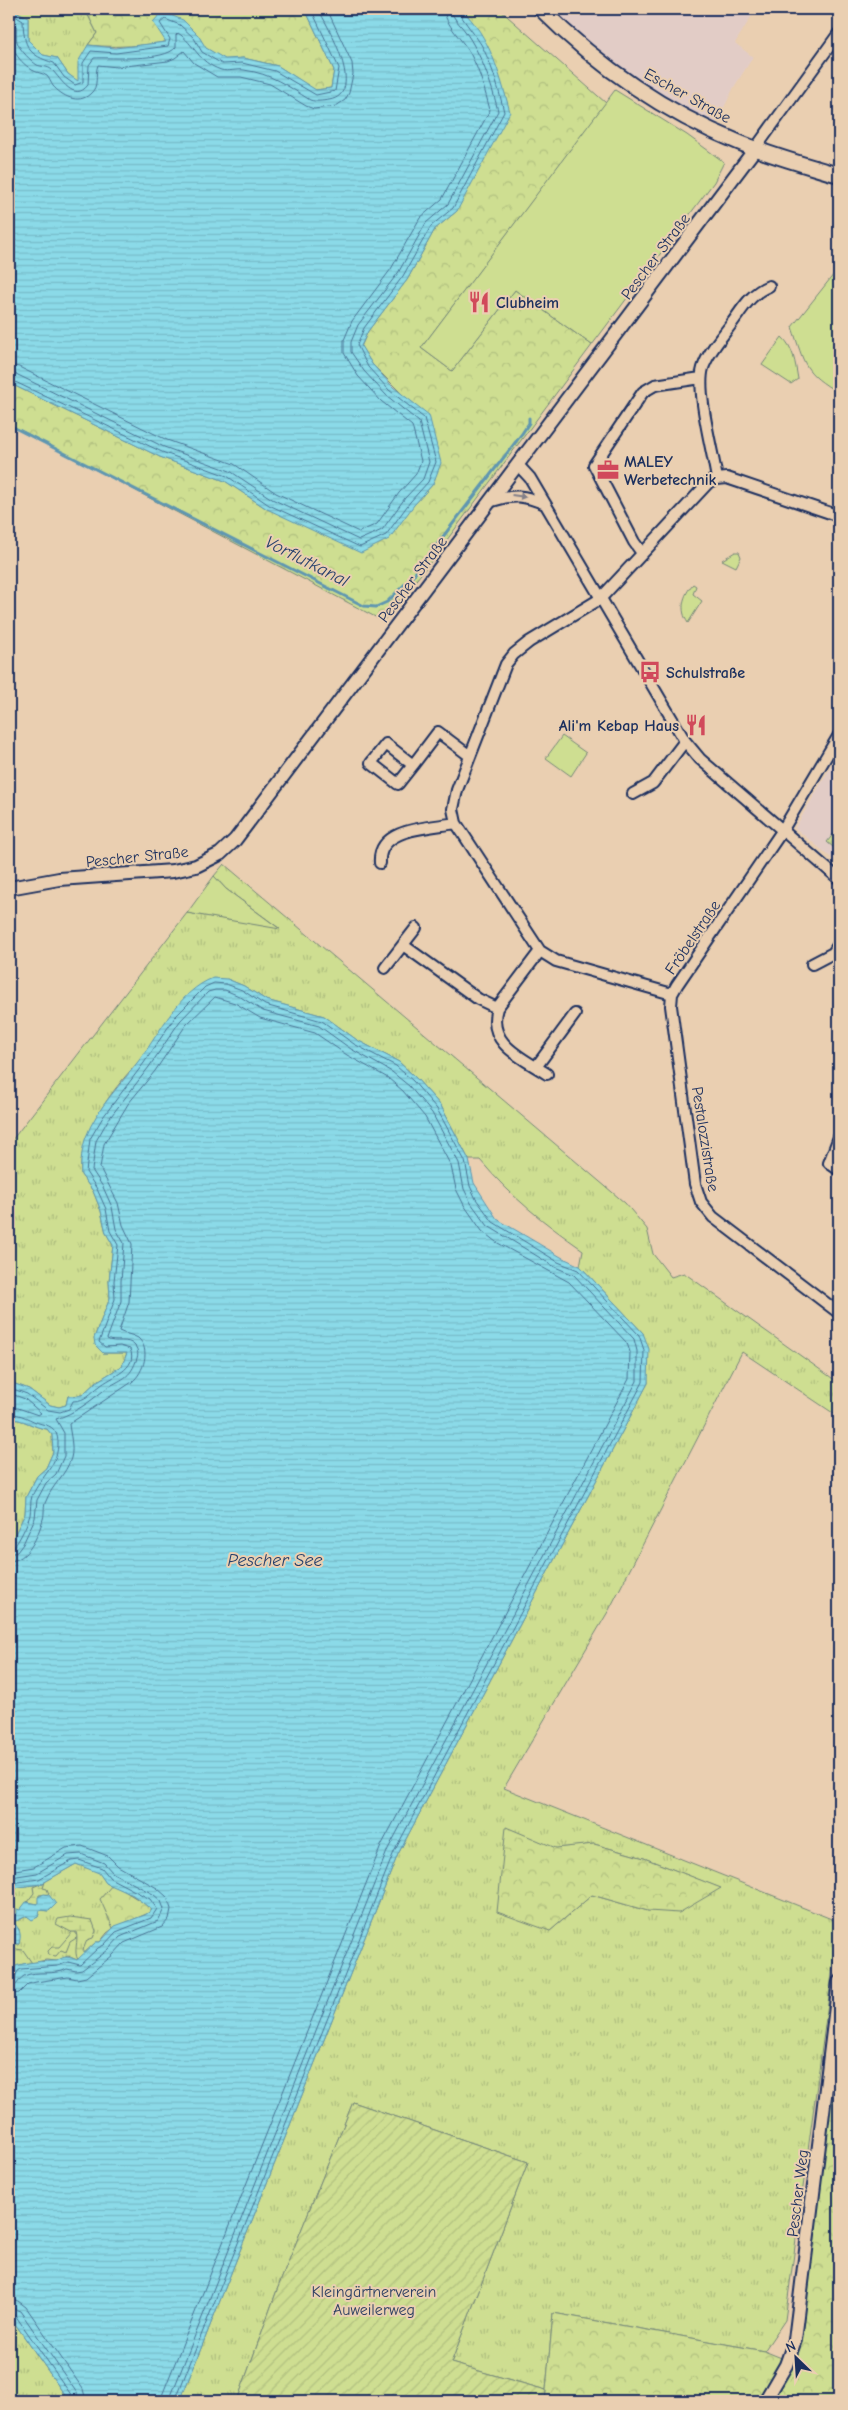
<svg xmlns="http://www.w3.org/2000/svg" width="848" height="2410" font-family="'Comic Neue',sans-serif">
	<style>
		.built { fill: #e2ccc6 }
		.grass { fill: url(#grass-tufts); stroke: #748678; fill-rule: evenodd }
		.forest { fill: url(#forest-crowns); stroke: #748678 }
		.wetland { fill: url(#wetland-marsh); stroke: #748678 }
		.park { fill: #cede91; stroke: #748678 }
		.garden { fill: url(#garden-furrows); stroke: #748678 }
		.water { fill: url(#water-rules); stroke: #5e96b1 }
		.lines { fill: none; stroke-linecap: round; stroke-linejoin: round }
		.shore { stroke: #487395; stroke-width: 1 }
		.stream { stroke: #5e96b1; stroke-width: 3 }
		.minor-casing { stroke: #1b2f5e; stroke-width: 14 }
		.tertiary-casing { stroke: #1b2f5e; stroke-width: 16 }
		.secondary-casing { stroke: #1b2f5e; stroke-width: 18 }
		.minor { stroke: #eacfb1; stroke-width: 10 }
		.tertiary { stroke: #eacfb1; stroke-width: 12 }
		.secondary { stroke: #eacfb1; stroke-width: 14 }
		.oneway { fill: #827f88 }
		.labels { text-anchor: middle; stroke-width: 4; stroke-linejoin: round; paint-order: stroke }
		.street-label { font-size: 16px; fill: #1b2f5e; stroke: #eacfb1 }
		.poi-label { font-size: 16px; font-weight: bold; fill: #1b2f5e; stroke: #eacfb1; text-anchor: start }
		.park-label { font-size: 16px; fill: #2d4063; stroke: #eacfb1 }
		.water-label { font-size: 18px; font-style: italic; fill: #26406c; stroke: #eacfb1 }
	</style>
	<defs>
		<pattern id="grass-tufts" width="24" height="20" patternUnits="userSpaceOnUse" patternTransform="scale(1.25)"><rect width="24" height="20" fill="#cede91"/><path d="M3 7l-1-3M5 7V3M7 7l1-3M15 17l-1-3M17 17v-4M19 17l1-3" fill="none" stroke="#b0bf7f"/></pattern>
		<pattern id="forest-crowns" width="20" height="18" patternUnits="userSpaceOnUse" patternTransform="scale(1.25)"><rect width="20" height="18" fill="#cede91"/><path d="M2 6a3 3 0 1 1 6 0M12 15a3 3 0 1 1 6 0" fill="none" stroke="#b0bf7f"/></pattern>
		<pattern id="wetland-marsh" width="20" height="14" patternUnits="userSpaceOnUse" patternTransform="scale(1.25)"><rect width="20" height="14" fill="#cede91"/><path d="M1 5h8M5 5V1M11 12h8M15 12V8" fill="none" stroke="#b0bf7f"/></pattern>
		<pattern id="garden-furrows" width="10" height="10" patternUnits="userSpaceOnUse" patternTransform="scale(1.25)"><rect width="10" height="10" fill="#cede91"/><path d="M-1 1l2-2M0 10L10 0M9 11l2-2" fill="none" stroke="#b0bf7f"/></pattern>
		<pattern id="water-rules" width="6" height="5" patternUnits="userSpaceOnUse" patternTransform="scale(1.25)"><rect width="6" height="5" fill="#8bdae8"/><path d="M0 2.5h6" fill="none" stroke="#77bbc9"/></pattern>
	</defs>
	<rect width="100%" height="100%" fill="#eacfb1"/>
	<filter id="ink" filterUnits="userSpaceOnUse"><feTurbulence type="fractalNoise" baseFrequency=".02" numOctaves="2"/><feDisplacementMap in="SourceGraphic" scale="10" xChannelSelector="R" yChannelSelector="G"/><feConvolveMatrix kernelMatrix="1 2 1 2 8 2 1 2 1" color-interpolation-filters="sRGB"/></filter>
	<g filter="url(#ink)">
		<path class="built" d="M550,9H756L735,43L753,57L734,87L716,124L680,107L617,70Z
			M839,753V864L795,828Z"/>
		<path class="grass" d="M13,9H85L97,33L88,45L78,82L68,74L57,58L43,55L28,40V18Z
			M839,827V852L827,842Z
			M224,864L625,1203L647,1229L653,1254L671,1277L684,1273L839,1383V1417L742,1352L609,1610L504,1788L839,1922L785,2320L764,2351L553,2313L546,2390L451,2363L528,2162L353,2102L277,2290L237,2401H180L398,1854L648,1383L643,1333L580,1266L583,1250C544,1223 511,1197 480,1160H469L441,1106L416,1078L399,1062L357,1040L324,1016L266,1000L244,986L227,979C179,1023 75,1104 81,1175L93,1191L101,1211L106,1233L113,1245L109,1281L110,1298L94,1338L103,1353H127L122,1366L96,1382L82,1395L68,1396L66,1405L59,1407L50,1405L29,1389L15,1384L9,1377V1144L187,913L279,928L226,889L214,876ZM507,1828L556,1849L594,1844L644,1858L720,1888L648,1911L592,1895L550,1931Z
			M9,1419C23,1418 33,1428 47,1429L52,1435L53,1452L46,1468L37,1476L26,1497L25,1514L9,1546Z
			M76,1864L99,1872L106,1883L147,1903L107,1933L100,1942H96L77,1960L68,1956L57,1961L46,1960L32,1963L9,1977V1943L19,1944V1929L12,1925L9,1917L19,1920L27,1916L32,1919L38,1917L40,1910L48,1911L54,1905L50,1897C34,1897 25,1902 17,1914H9V1891L19,1887L41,1884Z
			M9,2315L69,2401H9Z"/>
		<path class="forest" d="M85,9H305L334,70L331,88L315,90L278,66L243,58L225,60L205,48L198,35C161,44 125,49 88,45L97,33Z
			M461,9H499L606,103L421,348L452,371L515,290L592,345L429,564L383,621L9,424V383L160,457L225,481L267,509L414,505L433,484L408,400L372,364L361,347L368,331L407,280L435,229L457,211L469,17Z
			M506,1827L556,1848L594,1844L644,1858L721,1888L679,1913L648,1911L592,1895L550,1931L497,1912Z
			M113,1884L152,1908L151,1912L113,1928L100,1899Z
			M73,1931L78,1937L70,1942L66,1952L61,1950L56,1956L49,1955L48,1951L52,1947H59Z
			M9,1948L23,1950L32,1963L23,1964L12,1970V1974L9,1977Z
			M839,2026V2401H771C783,2381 795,2362 800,2340Z
			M553,2313L764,2351L784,2359L758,2401H545Z"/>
		<path class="wetland" d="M45,1882L43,1888L47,1889L49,1894L39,1895L38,1904L27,1902L34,1893L33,1887Z
			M70,1917L92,1920L96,1931L93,1938L87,1940L83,1950L85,1953L78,1960C73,1951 79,1941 76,1932H71L56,1924L58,1919Z"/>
		<path class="park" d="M615,90L687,135L724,162L714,182L592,345L515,290L452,371L421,348Z
			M838,269L839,270V393C803,372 805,365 792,327Z
			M782,337C794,348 795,363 798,379L791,384L762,365Z
			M735,552H739L741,557L736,567L722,560Z
			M693,584L696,586L693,594L702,601L688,623C679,610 683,595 693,584Z
			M562,736L586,753L571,776L546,758Z
			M214,876L226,889L280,929L187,913Z"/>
		<path class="garden" d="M353,2102L528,2162L451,2363L546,2390L545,2401H237L277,2290Z"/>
		<path class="water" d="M9,9L28,17V40L43,55L57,58L68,74L78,81V62L88,45L115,48L166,42L153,22L162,12L183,20L198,35L206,48L225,59L243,58L278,66L316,90L331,88L334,70L305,9H461C490,36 500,75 510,112L457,211L435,229L407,280L368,331L361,346L372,364L393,387L429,415L441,463L433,484L414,505L389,539L361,553L267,509L225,481L160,457L9,383Z
			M213,978L227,979L244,986L266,1000L324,1016L357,1040L399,1062L416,1078L441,1106L469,1160L474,1183L497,1219L561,1257L580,1266L643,1333L649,1349L648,1383L398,1854L180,2401H69L9,2315V1977L13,1967C25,1962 44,1961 57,1961C65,1955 69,1957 77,1960L96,1942H100L115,1926L145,1915L152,1910L133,1895L106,1883L99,1873L76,1864L41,1884L19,1887L9,1891V1546L25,1514L26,1497L37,1476L46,1468L53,1452L52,1435L47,1429C34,1428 23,1418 9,1419V1377L15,1384L29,1389L50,1405L59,1407L66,1405L68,1396L82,1395L96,1382L122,1366L127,1353H103L95,1345L94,1338L110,1298L109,1281L113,1245L106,1233L101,1211L93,1191L81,1175C80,1164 82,1147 86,1137C97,1107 122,1084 140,1059C161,1031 179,991 213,978Z
			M44,1894L49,1895L56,1904L49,1911L40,1910L38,1917L32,1920L27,1916L16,1921L9,1917V1914H17V1909L20,1910L26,1902L38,1904V1897Z
			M10,1923L15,1924C21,1931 21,1936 19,1944L9,1943Z"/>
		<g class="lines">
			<path class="shore" d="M11,9L12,14L23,21C24,47 28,55 54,63L64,77L75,85L83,82V63L91,51L116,53L168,46L170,39L160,23L165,19L180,25L194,38L202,52L222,64L242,63L275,71L316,95L335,91L339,68L311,9
				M9,19L16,25C17,31 15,39 18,44C21,51 31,61 37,65C42,67 48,66 52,70C61,79 74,103 88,85L89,65L94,58C111,57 165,62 176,47V35L178,33C195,44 197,62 221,70C228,72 236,69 244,70C272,74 286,85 310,100C316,102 322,101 329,100C367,94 328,26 318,9
				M9,29C11,48 15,58 32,70C37,73 43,73 47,76C49,78 51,83 53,86C62,96 78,105 90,94C100,86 94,75 98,65L117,67L168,61L175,58L184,51L194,63L217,77H241L270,84L306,106L314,109L336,106L345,100L349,93L353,74L352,63L327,9
				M9,365L19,367L167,440L234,464L276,493L359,532L377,524L399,493L416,474L421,461L412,426L381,401L358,376L344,353V340L352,321L391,269L420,218L442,199L490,110C485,91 480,72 471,55C464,41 444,24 444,9
				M9,373L16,374L164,447L230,471L272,499L359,540L382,530L405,498L423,479L429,462L419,422L386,395L364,371L351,352V342L358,325L398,273L426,223L448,204L498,111C491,82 482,56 465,31C460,24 452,18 451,9
				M9,379L162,452L227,476L269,505L360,547L386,535L410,502L428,482L436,462L424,418L389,390L368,367L357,345L364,328L403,276L431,226L453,208L504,112C499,90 493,68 483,48C479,39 458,15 458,9
				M9,1385L13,1389L27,1394L48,1410L60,1412L69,1409L73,1401C86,1401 90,1393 100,1386C110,1377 139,1369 130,1349L120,1346L105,1347L99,1342L115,1299L114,1281L118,1245L110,1231L106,1209L97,1189L86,1172L90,1139L103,1117L144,1063L175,1017L205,987L214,983L226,984L242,990L265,1005L322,1021L354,1044L396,1066L413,1081L437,1109L465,1161L470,1186L476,1199L493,1222L558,1262L578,1270L639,1335L644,1350L643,1382L394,1852L175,2401
				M9,1393L25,1399L41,1413L38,1415L18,1408H9
				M9,1414C22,1413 30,1421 42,1424C52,1426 57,1430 58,1441C59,1465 41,1476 32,1496C30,1502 31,1509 30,1515C27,1525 20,1539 14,1547L9,1548
				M9,1554L17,1552L23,1544L35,1518L37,1500L46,1483L56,1474L64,1456V1433L56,1419C75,1413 88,1403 103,1391C118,1379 129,1381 136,1361C138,1356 139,1351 135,1346C128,1337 115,1344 107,1339L121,1301V1281L124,1243L116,1229L112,1207L103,1187L92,1170L96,1141L108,1120L149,1067L180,1021L208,992L215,990H225L239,996L263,1011L319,1026L351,1049L392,1072L409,1086L432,1113L459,1163L464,1189L471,1203L488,1226L555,1267L574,1275L634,1339L637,1351V1381L388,1849L169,2401
				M9,1561C28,1561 38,1536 43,1519C45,1513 43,1506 46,1501C52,1485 66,1475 71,1458C74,1447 70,1434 69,1424L132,1382C144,1372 151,1349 138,1338C132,1334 124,1334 119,1331L129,1302L132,1244L123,1225L118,1203L100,1168L104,1144L128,1104L155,1071L186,1025L215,997L235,1003L260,1018L315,1033L347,1055L388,1078L403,1091L425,1117L451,1166L456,1189L464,1205L482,1231L496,1242L569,1282L627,1343L630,1352L629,1379L381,1846L163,2393L161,2401
				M9,1871L34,1867L66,1848L82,1846L108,1856L118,1866L157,1888L167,1897L171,1909L169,1919L162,1927L124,1943L113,1955L86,1977L77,1979L68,1977L36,1982L28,1984L19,1993L9,1995
				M9,1879L17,1876L37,1873L68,1855L81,1854L104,1863L113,1873L153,1894L161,1901L164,1909L158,1921L120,1937L108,1950L82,1970L76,1971L67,1969C54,1976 37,1970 24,1976C17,1980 19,1987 9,1987
				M9,1886L18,1882L39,1879L71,1861L79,1860L102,1868L110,1878L150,1899L157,1909L151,1918L116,1932L104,1945L98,1948L80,1965L68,1962L58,1966L21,1969L18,1971L14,1979L9,1981
				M9,2299L18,2301L26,2307L83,2389L86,2401
				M9,2307L20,2311L77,2393L79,2401
				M9,2313L15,2315L72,2396L73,2401"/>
			<path class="stream" d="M9,425L364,606L376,607L387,602L412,577L521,435L529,423V418"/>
			<g class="minor-casing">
				<path id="minor" d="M755,149L839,33
					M518,465L530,478L685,741L700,759L839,879
					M717,479C713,452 696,392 703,368C708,352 722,337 732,323C743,308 751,293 769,286
					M492,501C514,494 524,495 545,504
					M642,553L634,542L594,465L643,392L655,385L701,378
					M839,735L782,831L677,985L672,994L671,1006L695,1184L701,1202L713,1217L839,1313
					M413,765L398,784L371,763L386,744L413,765L438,732L470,756
					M633,794L653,783L685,741
					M380,863C377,827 430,828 456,823
					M403,945L478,999L497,1008
					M540,951L497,1008C486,1044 523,1058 547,1074
					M812,964L833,953L839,944
					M385,968L416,928
					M672,994L556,961L540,951L456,823L453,809L457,790L506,664L514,654L529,642L600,599L709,482L717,479L727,478L839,516
					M536,1067L575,1014
					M839,1137L829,1163L839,1170"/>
			</g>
			<g class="tertiary-casing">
				<path id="tertiary" d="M9,888L59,879L173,871L196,866L220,854L235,840L755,149
					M765,2401L786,2365L795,2340L839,1982"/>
			</g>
			<g class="secondary-casing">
				<path id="secondary" d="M541,9C597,65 664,112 738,142C771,156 805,165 839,175"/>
			</g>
			<use href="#minor" class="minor"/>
			<use href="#tertiary" class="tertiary"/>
			<use href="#secondary" class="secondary"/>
		</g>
		<defs><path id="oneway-solid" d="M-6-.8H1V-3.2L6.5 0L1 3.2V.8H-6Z" transform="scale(1.25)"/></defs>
		<use class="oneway" href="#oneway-solid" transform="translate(519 496) rotate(7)"/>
	</g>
	<defs>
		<g id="restaurant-bare" transform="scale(1.725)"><path d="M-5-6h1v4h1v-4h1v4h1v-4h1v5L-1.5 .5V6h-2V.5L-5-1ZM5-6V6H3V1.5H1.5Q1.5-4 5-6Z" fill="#d1495b" stroke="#eacfb1" stroke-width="2.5" paint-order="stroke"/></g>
		<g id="office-bare" transform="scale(1.725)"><path d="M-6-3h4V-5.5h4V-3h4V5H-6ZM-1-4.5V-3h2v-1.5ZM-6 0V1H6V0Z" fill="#d1495b" stroke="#eacfb1" stroke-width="2.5" paint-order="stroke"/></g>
		<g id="bus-bare" transform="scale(1.725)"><path d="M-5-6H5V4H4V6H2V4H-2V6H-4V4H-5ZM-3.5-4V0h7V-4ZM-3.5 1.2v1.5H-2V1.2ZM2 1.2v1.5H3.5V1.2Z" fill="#d1495b" stroke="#eacfb1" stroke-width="2.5" paint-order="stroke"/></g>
	</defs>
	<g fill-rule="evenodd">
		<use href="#restaurant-bare" x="479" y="302"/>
		<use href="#office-bare" x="608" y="470"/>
		<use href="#bus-bare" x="650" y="672"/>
		<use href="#restaurant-bare" x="696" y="725"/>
	</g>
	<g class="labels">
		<g class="street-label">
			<text transform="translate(688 95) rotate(29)" y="6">Escher Straße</text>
			<text transform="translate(655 256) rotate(-53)" y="6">Pescher Straße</text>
			<text transform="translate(412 579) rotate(-53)" y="6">Pescher Straße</text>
			<text transform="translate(137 856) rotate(-6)" y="6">Pescher Straße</text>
			<text transform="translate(692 937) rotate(-56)" y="6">Fröbelstraße</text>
			<text transform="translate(706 1139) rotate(81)" y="6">Pestalozzistraße</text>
			<text transform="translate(797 2193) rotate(-83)" y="6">Pescher Weg</text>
		</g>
		<g class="poi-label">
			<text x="496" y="308">Clubheim</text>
			<text x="624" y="467">MALEY<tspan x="624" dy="18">Werbetechnik</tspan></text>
			<text x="666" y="678">Schulstraße</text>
			<text x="679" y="731" text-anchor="end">Ali'm Kebap Haus</text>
		</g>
		<g class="park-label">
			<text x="374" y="2297">Kleingärtnerverein<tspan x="374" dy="18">Auweilerweg</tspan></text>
		</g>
		<g class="water-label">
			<text transform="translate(307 561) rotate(27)" y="6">Vorflutkanal</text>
			<text x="275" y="1566">Pescher See</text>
		</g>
	</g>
	<rect width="848" height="2410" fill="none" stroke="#eacfb1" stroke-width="30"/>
	<rect x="15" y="15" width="818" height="2380" fill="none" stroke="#1b2f5e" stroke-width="2" filter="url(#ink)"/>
	<g transform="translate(796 2358) rotate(335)" stroke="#eacfb1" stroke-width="4" paint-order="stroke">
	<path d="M0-4L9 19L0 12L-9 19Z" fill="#1b2f5e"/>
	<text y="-8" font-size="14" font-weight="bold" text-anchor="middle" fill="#1b2f5e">N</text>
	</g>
</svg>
